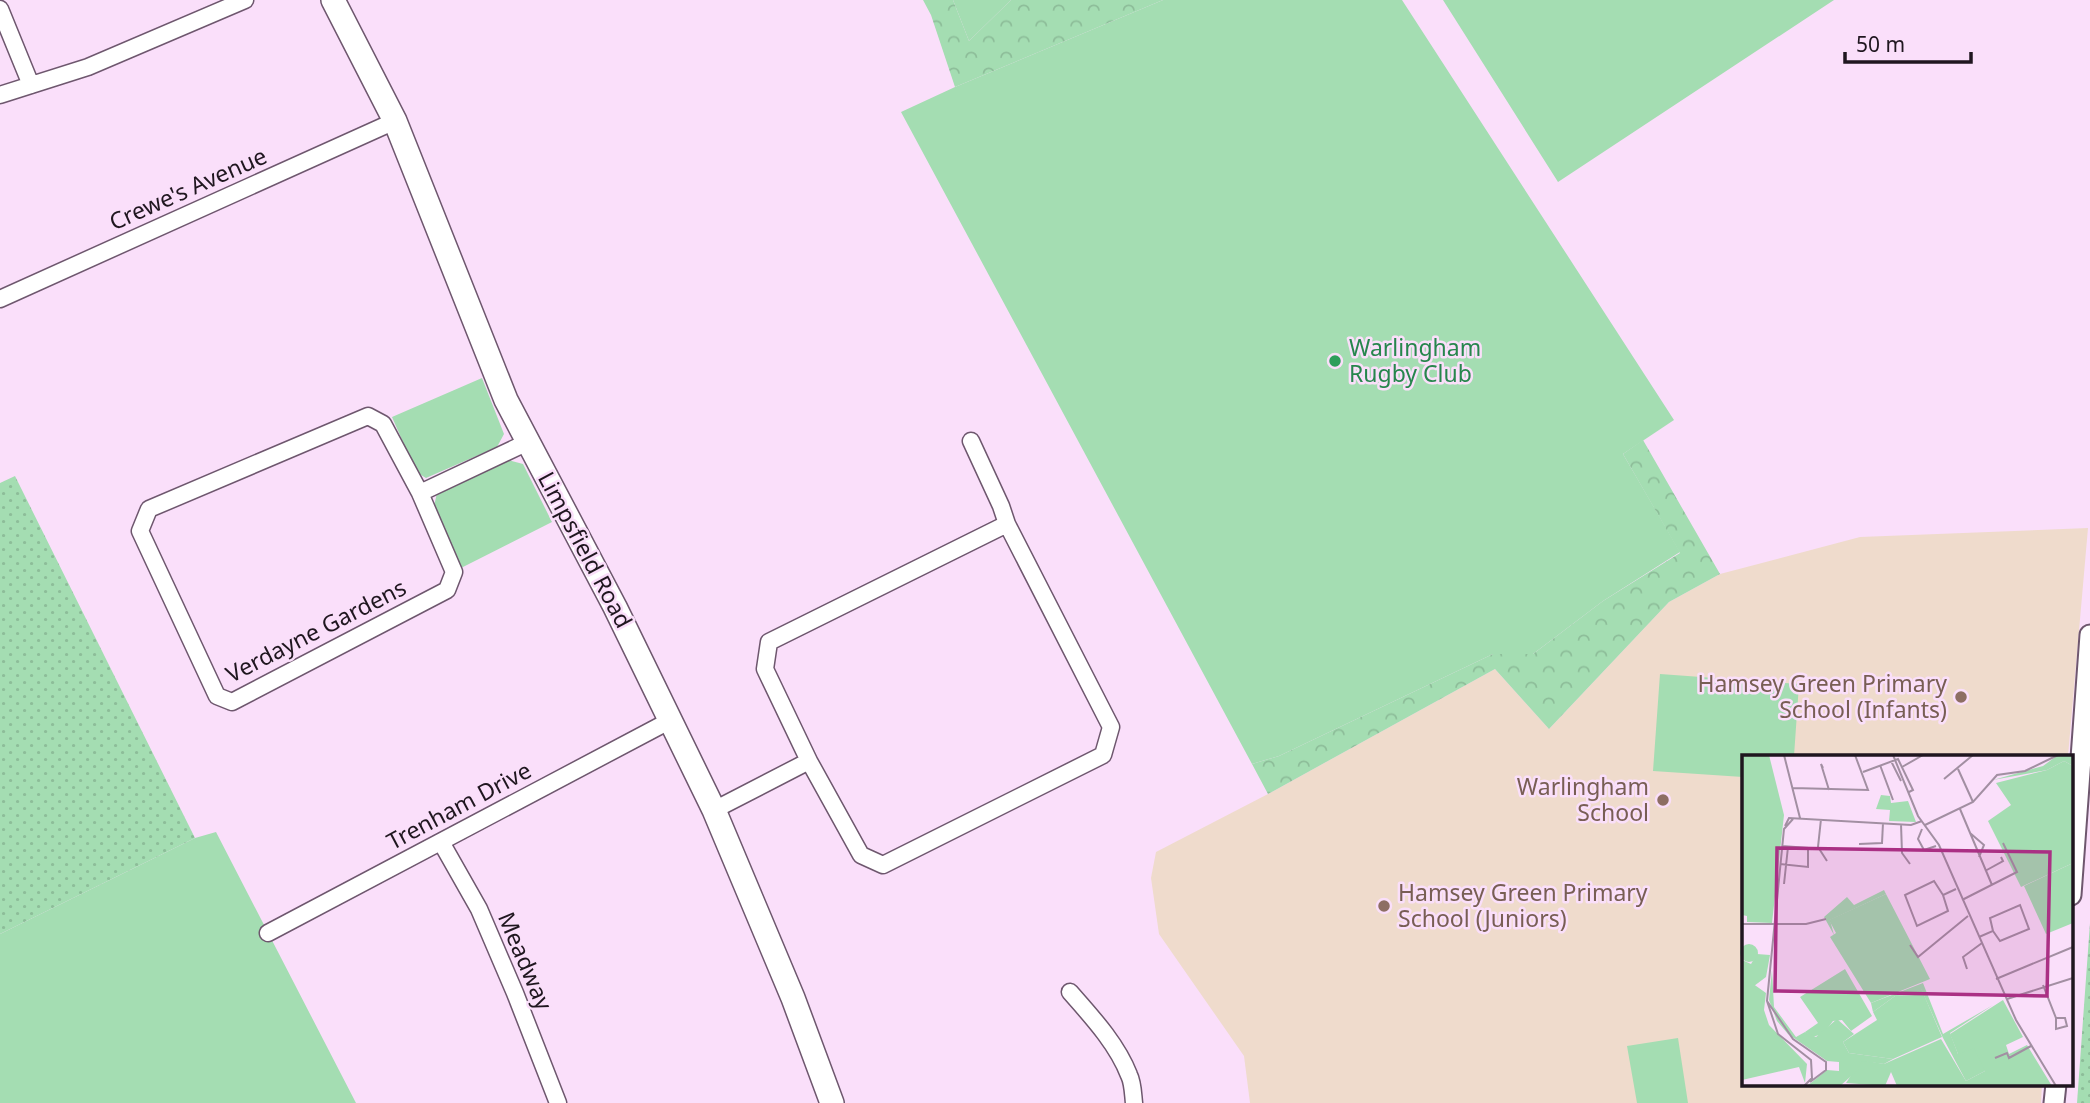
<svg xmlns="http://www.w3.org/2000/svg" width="2090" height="1103" font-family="'Noto Sans',sans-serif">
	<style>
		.education { fill: #efdbcc }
		.grass { fill: #a4ddb2 }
		.forest { fill: url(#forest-crowns) }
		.park { fill: url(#park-dots) }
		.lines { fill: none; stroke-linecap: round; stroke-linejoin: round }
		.minor-casing { stroke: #6e576e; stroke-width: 19 }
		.tertiary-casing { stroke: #6e576e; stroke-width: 23 }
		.secondary-casing { stroke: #6e576e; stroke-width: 26 }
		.minor { stroke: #fff; stroke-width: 16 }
		.tertiary { stroke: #fff; stroke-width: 19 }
		.secondary { stroke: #fff; stroke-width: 23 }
		.leisure-dot { fill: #2e9e5b; stroke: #fadffa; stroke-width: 2.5 }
		.education-dot { fill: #8d6e63; stroke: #fadffa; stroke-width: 2.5 }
		.labels { text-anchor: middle; stroke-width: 5; stroke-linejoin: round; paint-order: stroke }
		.street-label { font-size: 23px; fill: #1f161f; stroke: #fadffa }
		.leisure-label { font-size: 23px; fill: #27864d; stroke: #fadffa; text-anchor: start }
		.education-label { font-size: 23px; fill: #785e54; stroke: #fadffa; text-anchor: end }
		.inset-road { fill: none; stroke: #a28fa2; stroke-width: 2 }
		.view { fill: #aa3084; fill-opacity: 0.15; stroke: #aa3084; stroke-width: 3.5 }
		.inset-edge { fill: none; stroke: #1f161f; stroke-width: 3.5 }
	</style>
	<defs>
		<pattern id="forest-crowns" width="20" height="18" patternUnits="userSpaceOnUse" patternTransform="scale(1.75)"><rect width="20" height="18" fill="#a4ddb2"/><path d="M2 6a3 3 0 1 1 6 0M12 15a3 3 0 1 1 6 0" fill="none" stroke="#8dbd99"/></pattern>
		<pattern id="park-dots" width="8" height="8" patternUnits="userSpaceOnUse" patternTransform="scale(1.75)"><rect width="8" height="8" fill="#a4ddb2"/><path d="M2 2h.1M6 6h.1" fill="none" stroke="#8dbd99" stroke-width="1.8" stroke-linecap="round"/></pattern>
	</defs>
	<rect width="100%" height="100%" fill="#fadffa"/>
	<path class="education" d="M2088,528L2068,756L1744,757V1084H2042L2041,1103H1250L1244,1056L1159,934L1151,878L1156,852L1268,794L1495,669L1549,729L1669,602L1720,574L1860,537Z"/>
	<path class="grass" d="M953,0H1011L969,41Z
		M1163,0H1402L1674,420L1623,454L1680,552L1603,601L1533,654H1493L1279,756L1252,764L901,112L955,87Z
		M1443,0H1834L1558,182Z
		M482,378L504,434L497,447L426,478L416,472L392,417Z
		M508,460L523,464L552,522L461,568L434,506L437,493Z
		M1660,674L1799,684L1794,756L1744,757L1743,777L1653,771Z
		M216,832L356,1103H0V934L195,838Z
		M1678,1038L1688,1103H1637L1627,1046Z"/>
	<path class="forest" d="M923,0H953L969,41L1011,0H1163L955,87L931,15Z
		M1643,440L1720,574L1669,602L1549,729L1495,669L1268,794L1252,764L1279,756L1493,654H1533L1603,601L1680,553L1623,454Z"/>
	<path class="park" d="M15,476L195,838L0,934V483Z
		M2090,923V1103H2077Z"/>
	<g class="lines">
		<g class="minor-casing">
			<path id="minor" d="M0,9L31,85
				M0,95L88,67L245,0
				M0,299L395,121
				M971,441L1001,506L1007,524
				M420,493L383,424L368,416L149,509L140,531L217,696L232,702L447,590L454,572L420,493L528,442
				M714,810L809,761L765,669L769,642L1007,524L1111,727L1103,755L883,865L861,855L809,761
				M441,842L479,909L515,993L558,1103
				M268,933L671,720
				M1070,992C1092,1017 1117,1044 1129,1075C1133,1083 1133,1094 1134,1103"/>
		</g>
		<g class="tertiary-casing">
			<path id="tertiary" d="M2071,895L2090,635
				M2054,1103L2056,1084"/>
		</g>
		<g class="secondary-casing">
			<path id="secondary" d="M333,0L395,121L506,400L615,607L714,810L793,998L832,1103"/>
		</g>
		<use href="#minor" class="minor"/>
		<use href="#tertiary" class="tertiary"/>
		<use href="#secondary" class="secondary"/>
	</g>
	<circle class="leisure-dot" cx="1335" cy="361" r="7"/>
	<g class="education-dot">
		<circle cx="1961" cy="697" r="7"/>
		<circle cx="1663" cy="800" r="7"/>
		<circle cx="1384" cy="906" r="7"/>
	</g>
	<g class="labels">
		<g class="street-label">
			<text transform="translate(188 189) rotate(-24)" y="8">Crewe's Avenue</text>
			<text transform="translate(585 550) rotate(62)" y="8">Limpsfield Road</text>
			<text transform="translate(316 631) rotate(-27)" y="8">Verdayne Gardens</text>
			<text transform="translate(459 806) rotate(-28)" y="8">Trenham Drive</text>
			<text transform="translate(525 961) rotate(67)" y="8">Meadway</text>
		</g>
		<g class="leisure-label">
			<text x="1349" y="356">Warlingham<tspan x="1349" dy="26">Rugby Club</tspan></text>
		</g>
		<g class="education-label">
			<text x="1947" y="692">Hamsey Green Primary<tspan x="1947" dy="26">School (Infants)</tspan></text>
			<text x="1649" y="795">Warlingham<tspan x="1649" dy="26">School</tspan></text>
			<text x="1398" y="901" text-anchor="start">Hamsey Green Primary<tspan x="1398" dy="26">School (Juniors)</tspan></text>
		</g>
	</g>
	<g transform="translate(1742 755)">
		<rect width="331" height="331" fill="#fadffa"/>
		<path d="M322,6L331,11V108L279,132L246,66L269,50L254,28L305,15ZM139,40L148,41L149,48L166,46L174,67L147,66L148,55L134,54ZM144,139L188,224L129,248L88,182L94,178L87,165ZM15,199L28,200L24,222L12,231L0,227V205L9,209ZM103,214L130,261L109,276L100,265L91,266L81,279L70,282L63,277L76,268L58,242ZM179,233L200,282L151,304L107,298L101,287L135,265L131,257L153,241L172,240ZM261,245L281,282L264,290L267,299L285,290L310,331H155L149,317L143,331L104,328L119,305L142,309L199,284L224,326L243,316L216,299L208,279Z" fill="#a4ddb2"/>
		<path d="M316,0H331V11L322,6L305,15L251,25L301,11ZM142,135L144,139L88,165L92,180L82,162L105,142L112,150ZM-2 198a9 9 0 1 1 18 0a9 9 0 1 1-18 0ZM30,215L32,252L54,282L63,277L74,282L95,264L112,279L101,287L107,298L151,304L142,309L119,306L116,315L98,331H65L85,315L97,316V307L85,306L46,279L35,266L27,245ZM181,228L201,279L251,250L208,278L216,299L232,293L243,316L224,326L201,283L179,234L172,240L153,241L131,257L129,248Z" fill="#a4ddb2"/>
		<path d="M0,0H27L42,60L30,168L5,167V161L0,160ZM331,108V168L304,179L282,131ZM0,221L24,238L22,255L27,270L65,309L63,328L57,312L0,325Z" fill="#a4ddb2"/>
		<path class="inset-road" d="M42,0L58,63M151,0L176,61L197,90L274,265L314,331M149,6L159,26M138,10L151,45M160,12L181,0M81,13L79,9L87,35M216,14L231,47M121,17L156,4L171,35L167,37M202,24L231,0M51,33L126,35L113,0M218,54L250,130M51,64L42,74L25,246L36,279L69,305L70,323L62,331M79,64L76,92L85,106M159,69L160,98L168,109M183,70L231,47L255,20L283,16L316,0M43,71L47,63L169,70L180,66M180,74L176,84L182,95L194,91M228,78L242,90L237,102M117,89L140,88L141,68M38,109L66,112V93L40,91M243,116L261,106L259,102M42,129L46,92M201,140L192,126L163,140L175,171L206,156L201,140L214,134M220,145L275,117L261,88M0,169H64L84,164M237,182L251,176L248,163L278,150L287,174L258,186L251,176M168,190L176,202L226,161M225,214L221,202L240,188M254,224L331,192M301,230L314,263H323L325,271L314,274V263M265,244L331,223M25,246L51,284L84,307V315L68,327M253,303L265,298L267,303L289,291"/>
		<path class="view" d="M35,93L308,97L305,241L33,236Z"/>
		<rect width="331" height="331" class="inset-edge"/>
	</g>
	<path d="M1845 52v10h126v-10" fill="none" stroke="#1f161f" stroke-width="3.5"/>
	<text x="1856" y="52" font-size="21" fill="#1f161f" stroke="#fadffa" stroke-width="5" paint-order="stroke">50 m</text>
</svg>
